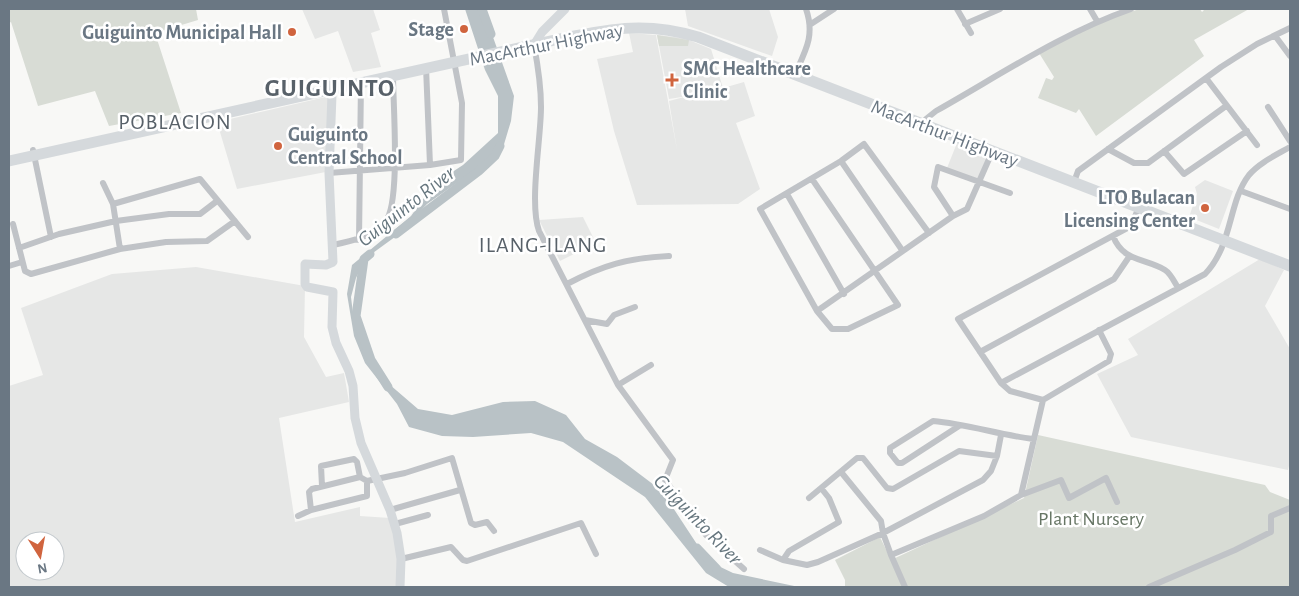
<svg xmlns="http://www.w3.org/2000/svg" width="1299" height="596" font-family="'Alegreya Sans',sans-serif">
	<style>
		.built { fill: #e6e7e6; fill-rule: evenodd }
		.green { fill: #d8dcd5 }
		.water { fill: #b9c2c6 }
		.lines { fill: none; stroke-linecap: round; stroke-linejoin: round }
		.river { stroke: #b9c2c6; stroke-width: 9 }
		.street { stroke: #c0c3c7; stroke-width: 6 }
		.secondary { stroke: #d5d9dc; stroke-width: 9 }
		.highway { stroke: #d5d9dc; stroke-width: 11 }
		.poi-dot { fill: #d0643e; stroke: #fff; stroke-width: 2 }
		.labels { text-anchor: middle; stroke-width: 5; stroke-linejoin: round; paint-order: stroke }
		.poi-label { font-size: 20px; font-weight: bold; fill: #6a7783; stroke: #fff; text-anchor: end }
		.street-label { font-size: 20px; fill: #6a7783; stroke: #fff }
		.park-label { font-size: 20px; fill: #677665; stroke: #fff }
		.water-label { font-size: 21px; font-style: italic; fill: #67777f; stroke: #fff }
		.quarter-label { font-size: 22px; letter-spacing: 1px; fill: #586169; stroke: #fff }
		.district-label { font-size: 25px; font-weight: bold; letter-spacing: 1px; fill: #586169; stroke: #fff }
	</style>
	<rect width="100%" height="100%" fill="#f8f8f6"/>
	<path class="built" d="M302,9H373L380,30L371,33L381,67L353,72L338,31L315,39Z
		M685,9H769L778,37L772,56L688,26Z
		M629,33L656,35L677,150L669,101L688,96L669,99L657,35L684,38L711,49L723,88L744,82L755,116L736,123L760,189L738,204L637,205L614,131L597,59L633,52Z
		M330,96L331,171L237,189L217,122Z
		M957,143L988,154L978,179L947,168Z
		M1205,180L1233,191L1219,229L1189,217L1197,194L1195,187Z
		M583,217L596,243L560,261L539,220Z
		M1260,259L1284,270L1265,306L1290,349V462L1288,470L1131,437L1097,374L1138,355L1128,339Z
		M196,267L305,286L304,337L326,377L344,373L349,402L279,418L295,522L360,507V516L390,518L399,556L398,587H9V386L43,375L21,308L112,274ZM25,541H55V571H25Z"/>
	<path class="green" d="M9,9H196L198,20L155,33L181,113L109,126L95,91L38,106L11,22L9,23Z
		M1140,9H1200L1202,12L1205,9H1249L1194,40L1204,56L1096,136L1079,109L1076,113L1038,98L1046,78L1052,80L1054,77L1039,53L1099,21Z
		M657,35L689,40L688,46H659Z
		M1038,435L1265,485L1270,492L1290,500V587H845V580L835,560L880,537L891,560L1024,498Z"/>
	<path class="water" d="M465,9H483L514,96L511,121L502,151L427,204L399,234L366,258L356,278L351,297L354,322L382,378L418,409L452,415L503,402L535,401L566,415L585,439L617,457L662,491L708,561L733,573L799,587H729L706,573L645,497L563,442L531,433L473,437L442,436L409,427L397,404L365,363L354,336L347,294L352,265L411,216L434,184L463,165L498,133V96L485,70Z"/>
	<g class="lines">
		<path class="river" d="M482,9L491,34
			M396,234L479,171L495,156L500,146
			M370,254L364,259L356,316L371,360L388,387
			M697,548L717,569"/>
		<path class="street" d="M957,9L971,33
			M1090,9L1097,21
			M811,24L834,9
			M965,24L1000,9
			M1276,37L1290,56
			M534,45C538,66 541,86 541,107C541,139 529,203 539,231L618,385L673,460L665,480L706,535L744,569
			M426,67L430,165
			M795,74C806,50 815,35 806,9
			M1206,78L1257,145
			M1268,107L1290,141
			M924,125L926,119L936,111C1000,75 1062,33 1131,9
			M1108,149L1134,163H1148L1226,106
			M33,150L51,237
			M1164,151L1184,174L1247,131
			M841,161L902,250
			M329,173L430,165L461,160L462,103L444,9
			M812,179L898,305L848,329H832L817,311L760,209L841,161L864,144L929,233
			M1074,182L1078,171L1221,67L1257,44L1290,28
			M103,183L113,204L120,249
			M1241,191L1290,209
			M787,194L844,294
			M113,204L200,179L248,237
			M953,216L934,187L938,167L1010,193
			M13,224L25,271L31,274L120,249L166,242L207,241L235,221
			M1113,236C1123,262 1145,258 1165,270C1170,273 1174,281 1177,286
			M359,240L361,81
			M333,245C352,241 371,237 385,222C401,205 393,103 393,76
			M19,248L59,234L116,221L169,214H200L217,201
			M9,266L22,262
			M567,284C603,265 628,258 669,256
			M817,311L953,216L967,209L993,150
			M585,320L607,324L614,315L635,307
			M1099,330L1111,354L1109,361L1043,400L1010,391L1001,383L958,319L1131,226L1139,207
			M980,352L1114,279L1129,257
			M1001,383L1205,274C1233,245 1228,202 1249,175C1259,163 1276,155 1290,147
			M618,385L651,365
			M959,426L902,463H898L890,453V448L933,421C967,424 1000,435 1033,439
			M997,456L1001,435
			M841,472L881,521L883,533L891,555
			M367,481L405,473L452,458L471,523L475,525L487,522L494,531
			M322,486L321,466L354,459L357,462L360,477
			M1021,495L1061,480L1069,498L1106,478L1117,502
			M809,498L857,458H863L887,488L893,489L959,451L997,456L991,471L983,480L883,533L818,562L807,565L783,560L789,551L839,522L829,498L821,488
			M390,510L460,490
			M298,516L311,510L367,496V481L360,477L312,489L309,492L311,510
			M395,524L428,515
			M760,550L783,560
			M401,559L451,547L463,560L467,561L581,523L596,554
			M905,587L891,555L984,516L1021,495L1043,400
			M1149,587L1235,550L1271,532V516L1290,508"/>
		<path class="secondary" d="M534,45L542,32L565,9
			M330,85L332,95L329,173L333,262L326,265L305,264V284L307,287L333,292L332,327L336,343L349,371L353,386L355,418L361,443L390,510L397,533L401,559L400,587"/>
		<path class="highway" d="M9,161L564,38C614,28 648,22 698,37L1290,266"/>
	</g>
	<g class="poi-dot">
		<circle cx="464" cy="29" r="5"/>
		<circle cx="292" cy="32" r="5"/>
		<path d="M669.5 72.5h5v5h5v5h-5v5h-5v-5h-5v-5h5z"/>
		<circle cx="278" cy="146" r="5"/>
		<circle cx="1205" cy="208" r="5"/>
	</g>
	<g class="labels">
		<g class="poi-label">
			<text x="454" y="36">Stage</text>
			<text x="282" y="39">Guiguinto Municipal Hall</text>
			<text x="683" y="75" text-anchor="start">SMC Healthcare<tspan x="683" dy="23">Clinic</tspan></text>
			<text x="288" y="141" text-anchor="start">Guiguinto<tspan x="288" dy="23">Central School</tspan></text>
			<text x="1195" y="204">LTO Bulacan<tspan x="1195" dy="23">Licensing Center</tspan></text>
		</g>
		<g class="street-label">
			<text transform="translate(546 44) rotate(-11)" y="7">MacArthur Highway</text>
			<text transform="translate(945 133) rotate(21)" y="7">MacArthur Highway</text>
		</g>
		<g class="park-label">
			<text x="1091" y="525">Plant Nursery</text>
		</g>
		<g class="water-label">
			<text transform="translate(406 206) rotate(-38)" y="7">Guiguinto River</text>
			<text transform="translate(698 519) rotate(46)" y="7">Guiguinto River</text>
		</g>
		<g class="quarter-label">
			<text x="175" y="129">POBLACION</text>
			<text x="543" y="252">ILANG-ILANG</text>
		</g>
		<g class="district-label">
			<text x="330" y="96">GUIGUINTO</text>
		</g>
	</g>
	<rect width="1299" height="596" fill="none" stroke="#6a7783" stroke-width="20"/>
	<g transform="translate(40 556) rotate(169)"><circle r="24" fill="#ffffff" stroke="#c3c9cd"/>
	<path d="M0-4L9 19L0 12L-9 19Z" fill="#d0643e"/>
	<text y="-8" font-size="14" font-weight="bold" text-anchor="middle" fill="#6a7783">N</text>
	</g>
</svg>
